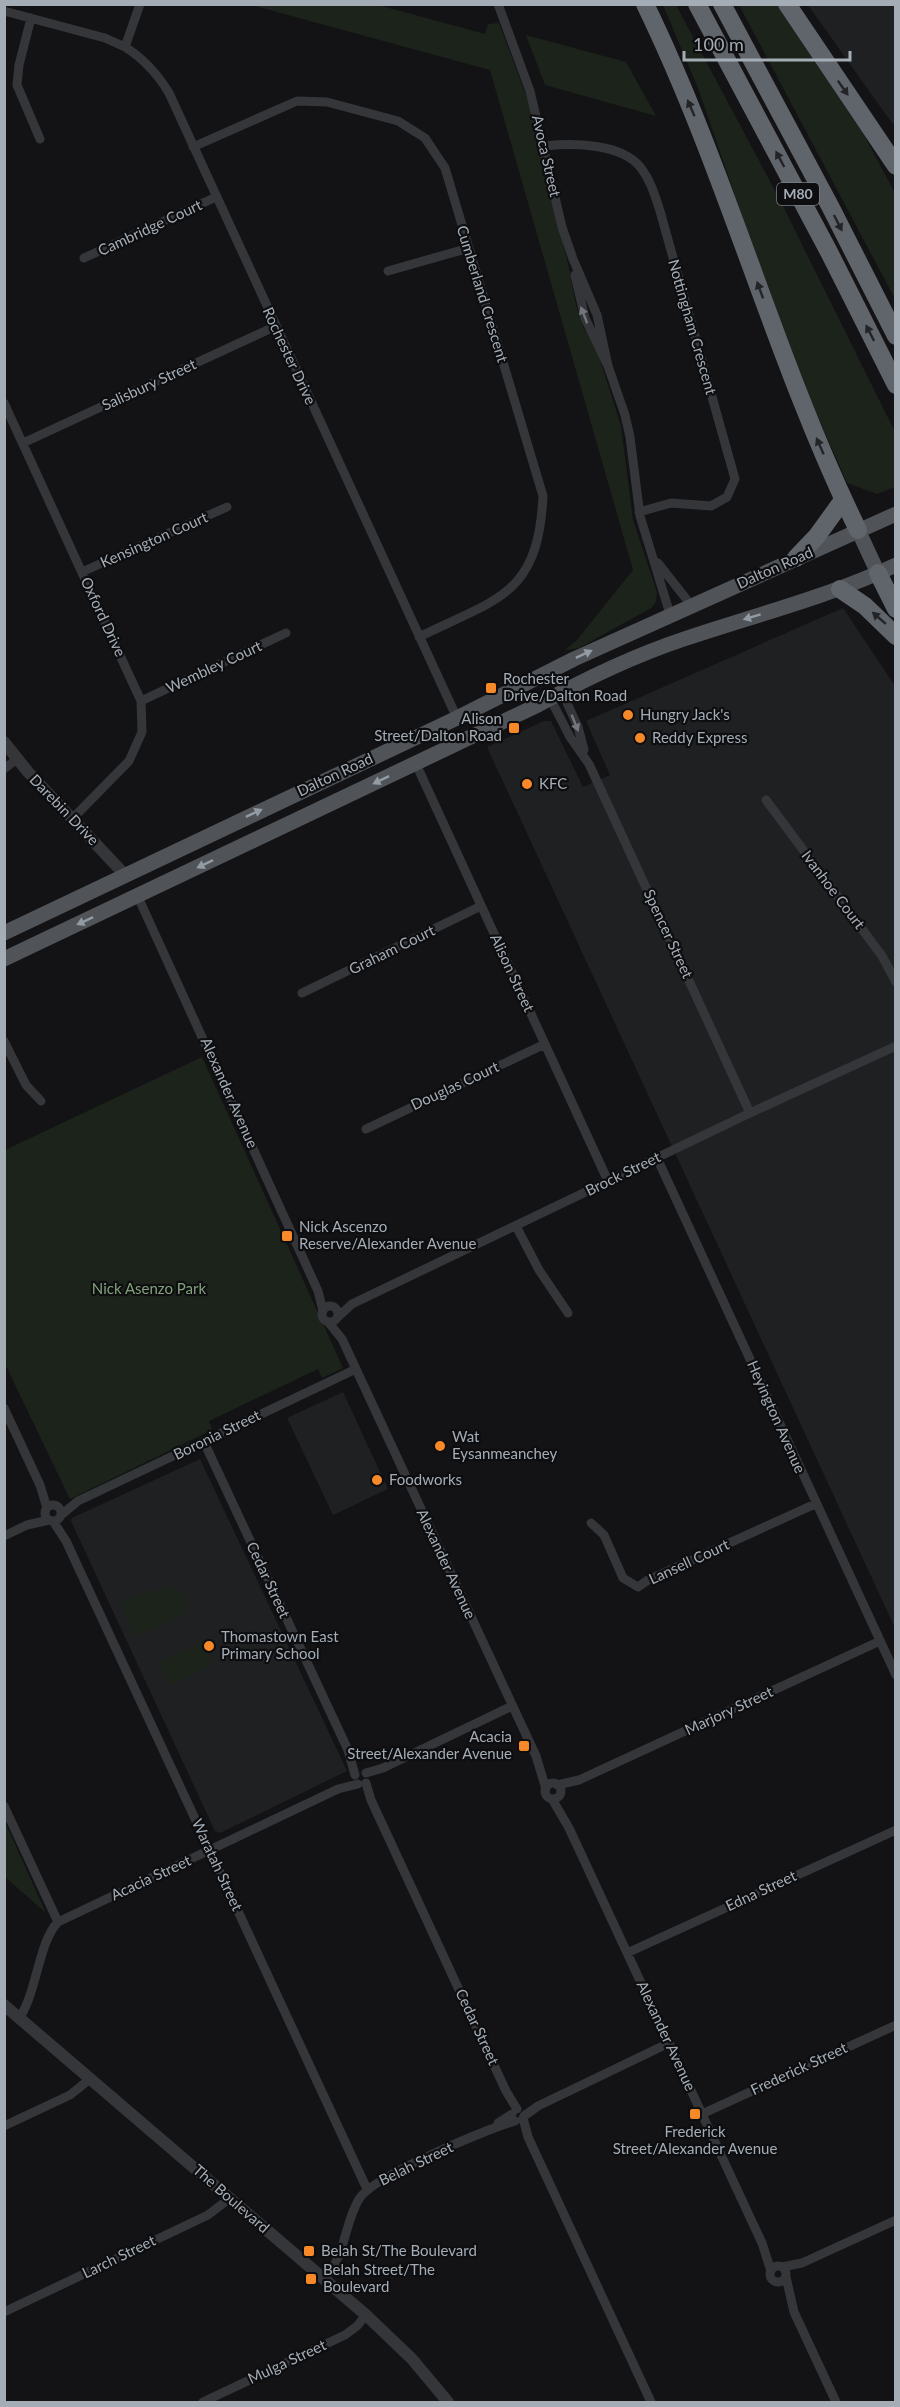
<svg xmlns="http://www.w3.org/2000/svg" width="900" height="2407" font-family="Lato,sans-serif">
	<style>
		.built { fill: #1f2022 }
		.green { fill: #1c231b }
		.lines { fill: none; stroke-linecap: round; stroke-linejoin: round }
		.minor { stroke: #34363a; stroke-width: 9 }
		.tertiary { stroke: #34363a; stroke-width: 12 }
		.primary { stroke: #505459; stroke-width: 15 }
		.motorway { stroke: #60656b; stroke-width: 18 }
		.oneway { fill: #222427 }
		.oneway2 { fill: #72777e }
		.oneway3 { fill: #939ba3 }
		.poi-dot { fill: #f78929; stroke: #0e0e10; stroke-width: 2 }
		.labels { text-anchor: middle; stroke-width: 4.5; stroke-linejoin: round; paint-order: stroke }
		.shield { fill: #0e0e10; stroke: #777d84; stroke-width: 1.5 }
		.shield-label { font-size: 14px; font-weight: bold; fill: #a4adb6 }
		.street-label { font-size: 15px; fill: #a4adb6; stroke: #0e0e10 }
		.poi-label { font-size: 15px; fill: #a4adb6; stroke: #0e0e10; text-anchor: start }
		.park-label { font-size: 15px; fill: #80a27a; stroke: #0e0e10 }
	</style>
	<rect width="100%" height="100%" fill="#131315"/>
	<path class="built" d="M808,5H895V127L874,98Z
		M843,608L895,686V1628L487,747L544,721H551L583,787L610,775L586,721Z
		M343,1392L388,1489L333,1515L287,1418Z
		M200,1459L347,1771L220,1833L215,1831L71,1521L72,1518Z"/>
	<path class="green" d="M251,5H378L485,34L488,24L499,23L529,103L569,268L576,305L584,328L596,347L621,426L633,520L657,592L656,602L651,608L579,648L565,650L577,640L633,570L490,70Z
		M663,5H676L781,202L895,432V487L877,494L847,483L785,341L698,88Z
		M739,5H778L864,135L895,193V299Z
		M526,35L626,62L656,116L545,85Z
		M202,1057L343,1368L322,1378L318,1369L209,1421L212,1430L70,1499L5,1364V1150Z
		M172,1586L183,1596L187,1606L185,1613L138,1636L133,1634L120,1604L141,1594Z
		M203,1642L214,1665L170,1685L159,1662Z
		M4,1822H5L46,1913L5,1877Z"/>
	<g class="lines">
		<path class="minor" d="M140,4L125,47C144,59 157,73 169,93L457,718
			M498,4L530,91L562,227L573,259L597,315L608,366
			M4,11L105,38L125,47
			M31,18L19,65L17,85L40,139
			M545,146C573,143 622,143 641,168C651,181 655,196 660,211L735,479L727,497L711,506L671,503L639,512
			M193,147L297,101L327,102L398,121L425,138L445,168L543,496C538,596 498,598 419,637
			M84,258L216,197
			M388,271L469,248
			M575,275L585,318L608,366L625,415L630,437L640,516L670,614
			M4,403L141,701L142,732L129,761L73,818
			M23,443L276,326
			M658,563L691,605
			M82,572L227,507
			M562,692L578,727L584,750
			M550,698L570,737L589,764L750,1113
			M141,701L286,633
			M416,764L608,1181
			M4,769L17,759
			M766,800L882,956L896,982
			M138,897L318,1291L323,1311
			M302,993L481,906
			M4,1041L26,1085L41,1101
			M366,1129L545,1044
			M657,1158L896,1675
			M516,1226L539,1270L568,1313
			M322 1314a8 8 0 1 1 16 0a8 8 0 1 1-16 0Z
			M339,1316L352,1304L750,1113L896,1046
			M329,1323L342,1339L536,1756L546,1789
			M4,1408L40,1485L47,1508
			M204,1442L348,1750L355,1775
			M45 1513a8 8 0 1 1 16 0a8 8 0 1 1-16 0Z
			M61,1515L78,1501L356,1369
			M53,1521L66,1541L367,2189
			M591,1523L604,1535L623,1578L638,1587L648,1580L815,1504
			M4,1536L27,1525L49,1520
			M366,1773L383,1768L512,1706
			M366,1783L371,1800L506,2091L517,2109
			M545 1791a8 8 0 1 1 16 0a8 8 0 1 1-16 0Z
			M557,1785L579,1780L880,1641
			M552,1799L569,1828L762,2243L771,2271
			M4,1806L58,1922
			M627,1953L896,1830
			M20,2017C37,1991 39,1941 58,1922L338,1789L358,1784
			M702,2114L896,2025
			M524,2116L538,2106L669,2043
			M523,2118L528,2137L651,2402
			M498,2123L512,2114
			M4,2126L70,2095L90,2079
			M770 2274a8 8 0 1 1 16 0a8 8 0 1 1-16 0Z
			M782,2267L802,2263L896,2220
			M786,2277L794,2312L836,2402
			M324,2279C347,2254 343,2226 359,2199C373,2176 485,2130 515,2121
			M4,2312L208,2215L230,2198
			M203,2402L345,2335L357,2326L366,2315"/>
		<path class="tertiary" d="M4,742L28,772L126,876
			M4,2005L366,2315L412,2359L448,2402"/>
		<path class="primary" d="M858,530L878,573
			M4,933L457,718L574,659L896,514
			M4,959L538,705C585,679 633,656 684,639C755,615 828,597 896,565"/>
		<path class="motorway" d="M645,4C728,175 775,360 858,530
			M697,4L829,252L896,385
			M722,4L830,206L896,336
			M787,4L896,166
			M796,558L817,536L843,500
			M878,573L896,609
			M840,589L865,606L896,636"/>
	</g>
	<defs><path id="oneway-solid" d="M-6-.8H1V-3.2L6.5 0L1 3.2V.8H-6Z" transform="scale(1.5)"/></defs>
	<g class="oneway">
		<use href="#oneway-solid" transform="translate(843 88) rotate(55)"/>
		<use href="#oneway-solid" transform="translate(691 108) rotate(-113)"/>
		<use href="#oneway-solid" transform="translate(780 159) rotate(-118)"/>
		<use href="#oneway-solid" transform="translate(838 223) rotate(63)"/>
		<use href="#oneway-solid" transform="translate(760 290) rotate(-110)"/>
		<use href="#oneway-solid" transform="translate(870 333) rotate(-117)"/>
		<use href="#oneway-solid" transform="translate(820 446) rotate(-114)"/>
		<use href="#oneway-solid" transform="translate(879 618) rotate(-139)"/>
	</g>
	<g class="oneway2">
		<use href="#oneway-solid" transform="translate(584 315) rotate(-111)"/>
		<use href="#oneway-solid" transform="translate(575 723) rotate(68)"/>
	</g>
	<g class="oneway3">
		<use href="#oneway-solid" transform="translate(752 617) rotate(163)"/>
		<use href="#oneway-solid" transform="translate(584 654) rotate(-25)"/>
		<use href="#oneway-solid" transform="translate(381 780) rotate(154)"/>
		<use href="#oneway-solid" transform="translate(254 813) rotate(-25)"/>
		<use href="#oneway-solid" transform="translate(205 864) rotate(154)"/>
		<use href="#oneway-solid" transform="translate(85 921) rotate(155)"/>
	</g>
	<g class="poi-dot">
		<rect x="485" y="682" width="12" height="12" rx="3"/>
		<circle cx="628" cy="715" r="6"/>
		<rect x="508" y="722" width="12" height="12" rx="3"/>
		<circle cx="640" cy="738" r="6"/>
		<circle cx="527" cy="784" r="6"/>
		<rect x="281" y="1230" width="12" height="12" rx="3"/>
		<circle cx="440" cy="1446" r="6"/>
		<circle cx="377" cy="1480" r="6"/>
		<circle cx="209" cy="1646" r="6"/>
		<rect x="518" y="1740" width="12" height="12" rx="3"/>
		<rect x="689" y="2108" width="12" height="12" rx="3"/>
		<rect x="303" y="2245" width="12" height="12" rx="3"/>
		<rect x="305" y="2273" width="12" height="12" rx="3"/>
	</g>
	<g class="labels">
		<rect class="shield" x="777" y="183" width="42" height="22" rx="4.5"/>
		<g class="shield-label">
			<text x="798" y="199">M80</text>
		</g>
		<g class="street-label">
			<text transform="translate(546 156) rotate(77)" y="5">Avoca Street</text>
			<text transform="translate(150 228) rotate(-25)" y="5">Cambridge Court</text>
			<text transform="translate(482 294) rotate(73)" y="5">Cumberland Crescent</text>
			<text transform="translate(692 327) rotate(74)" y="5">Nottingham Crescent</text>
			<text transform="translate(289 356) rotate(65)" y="5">Rochester Drive</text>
			<text transform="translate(149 385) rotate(-25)" y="5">Salisbury Street</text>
			<text transform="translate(154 540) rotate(-24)" y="5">Kensington Court</text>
			<text transform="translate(775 568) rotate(-24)" y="5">Dalton Road</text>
			<text transform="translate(103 617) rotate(65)" y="5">Oxford Drive</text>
			<text transform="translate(214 667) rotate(-25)" y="5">Wembley Court</text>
			<text transform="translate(335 775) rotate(-25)" y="5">Dalton Road</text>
			<text transform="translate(64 810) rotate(46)" y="5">Darebin Drive</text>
			<text transform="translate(833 890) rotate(53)" y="5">Ivanhoe Court</text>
			<text transform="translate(668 934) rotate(65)" y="5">Spencer Street</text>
			<text transform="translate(392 950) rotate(-26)" y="5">Graham Court</text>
			<text transform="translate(512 973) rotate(65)" y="5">Alison Street</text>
			<text transform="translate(455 1086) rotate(-25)" y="5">Douglas Court</text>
			<text transform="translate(229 1093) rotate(66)" y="5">Alexander Avenue</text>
			<text transform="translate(623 1174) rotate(-26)" y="5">Brock Street</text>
			<text transform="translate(776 1417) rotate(66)" y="5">Heyington Avenue</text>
			<text transform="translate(217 1435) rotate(-26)" y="5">Boronia Street</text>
			<text transform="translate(689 1562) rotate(-25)" y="5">Lansell Court</text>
			<text transform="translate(446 1564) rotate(65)" y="5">Alexander Avenue</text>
			<text transform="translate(268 1580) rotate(65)" y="5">Cedar Street</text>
			<text transform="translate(729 1711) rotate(-25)" y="5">Marjory Street</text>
			<text transform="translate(217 1865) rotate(65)" y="5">Waratah Street</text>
			<text transform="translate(151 1878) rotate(-25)" y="5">Acacia Street</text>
			<text transform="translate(761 1891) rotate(-25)" y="5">Edna Street</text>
			<text transform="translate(477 2027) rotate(65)" y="5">Cedar Street</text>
			<text transform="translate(666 2036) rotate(65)" y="5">Alexander Avenue</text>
			<text transform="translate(799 2069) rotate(-25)" y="5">Frederick Street</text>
			<text transform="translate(416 2164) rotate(-26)" y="5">Belah Street</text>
			<text transform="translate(231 2199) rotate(41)" y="5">The Boulevard</text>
			<text transform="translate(119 2257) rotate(-26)" y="5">Larch Street</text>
			<text transform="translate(287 2362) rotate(-25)" y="5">Mulga Street</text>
		</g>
		<g class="poi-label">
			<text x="503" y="684">Rochester<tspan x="503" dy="17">Drive/Dalton Road</tspan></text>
			<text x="640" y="720">Hungry Jack's</text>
			<text x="502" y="724" text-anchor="end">Alison<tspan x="502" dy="17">Street/Dalton Road</tspan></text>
			<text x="652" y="743">Reddy Express</text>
			<text x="539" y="789">KFC</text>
			<text x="299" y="1232">Nick Ascenzo<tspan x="299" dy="17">Reserve/Alexander Avenue</tspan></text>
			<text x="452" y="1442">Wat<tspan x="452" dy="17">Eysanmeanchey</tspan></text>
			<text x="389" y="1485">Foodworks</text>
			<text x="221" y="1642">Thomastown East<tspan x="221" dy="17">Primary School</tspan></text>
			<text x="512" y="1742" text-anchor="end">Acacia<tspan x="512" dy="17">Street/Alexander Avenue</tspan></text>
			<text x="695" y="2137" text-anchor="middle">Frederick<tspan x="695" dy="17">Street/Alexander Avenue</tspan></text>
			<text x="321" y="2256">Belah St/The Boulevard</text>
			<text x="323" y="2275">Belah Street/The<tspan x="323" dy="17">Boulevard</tspan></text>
		</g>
		<g class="park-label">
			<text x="149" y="1294">Nick Asenzo Park</text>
		</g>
	</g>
	<rect width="900" height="2407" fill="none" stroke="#a4adb6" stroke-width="12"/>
	<path d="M684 51v9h166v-9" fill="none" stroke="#a4adb6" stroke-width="3"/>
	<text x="693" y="51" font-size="18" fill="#a4adb6" stroke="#0e0e10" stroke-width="4.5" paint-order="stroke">100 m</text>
</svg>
